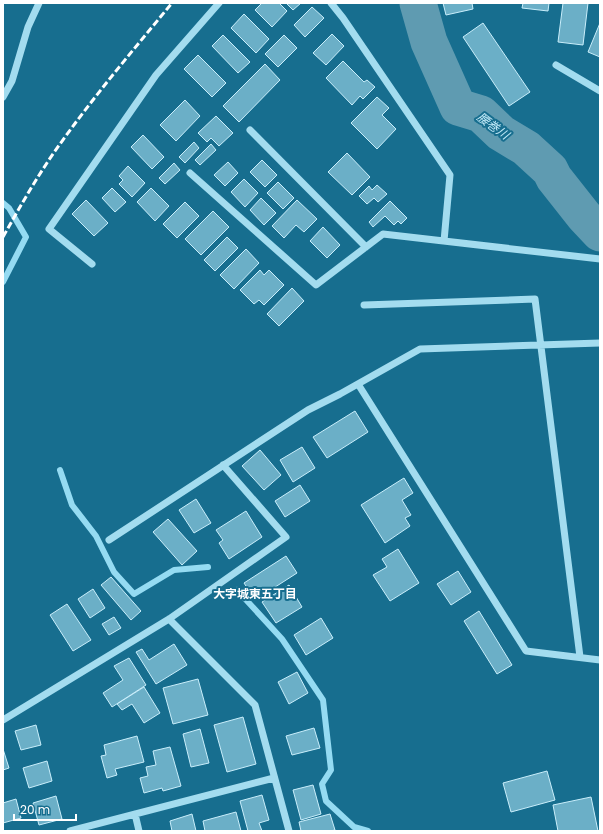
<svg xmlns="http://www.w3.org/2000/svg" width="603" height="834" font-family="Poppins,'Noto Sans JP',sans-serif">
	<style>
		.lines { fill: none; stroke-linecap: round; stroke-linejoin: round }
		.stream { stroke: #95dbf2; stroke-width: 6 }
		.river { stroke: #5f9bb1; stroke-width: 37 }
		.building { fill: #6bafc7; stroke: #c9eefb }
		.minor { stroke: #a3dcef; stroke-width: 7 }
		.rail { stroke: #fff; stroke-width: 3; stroke-dasharray: 7 3; stroke-linecap: butt }
		.labels { text-anchor: middle; stroke-width: 4; stroke-linejoin: round; paint-order: stroke }
		.water-label { font-size: 12px; font-style: italic; fill: #c3ebf9; stroke: #176e8f }
		.neighbourhood-label { font-size: 12px; font-weight: bold; fill: #fff; stroke: #176e8f }
	</style>
	<rect width="100%" height="100%" fill="#176e8f"/>
	<g class="lines">
		<path class="stream" d="M3,203L9,208L26,237L3,282
			M60,470L72,505L96,536L114,572L134,594L174,570L208,567
			M237,590L282,639L323,700L331,770L322,784L326,801L354,827L368,831"/>
		<path class="river" d="M418,3L429,42L458,107L481,114L501,133L526,148L550,170L554,178L584,216L600,233"/>
	</g>
	<path class="building" d="M262,3H279L287,11L272,27L255,10Z
		M286,3H301L293,10Z
		M443,3H472L473,9L446,15Z
		M523,3H549L548,11L522,8Z
		M563,3H588L583,45L558,42Z
		M312,7L324,18L305,37L294,25Z
		M244,14L269,39L256,53L231,28Z
		M483,23L530,92L509,106L463,37Z
		M600,23V57L588,52Z
		M332,34L344,46L326,65L313,53Z
		M223,35L250,62L238,73L212,46Z
		M284,35L297,48L278,67L265,54Z
		M198,55L226,83L212,97L184,69Z
		M343,61L364,82L367,80L375,87L363,99L360,96L352,105L326,78Z
		M265,64L280,80L239,122L223,106Z
		M377,97L389,108L382,115L396,129L377,149L351,123Z
		M185,100L200,116L176,141L160,125Z
		M216,116L233,133L219,146L211,138L207,142L198,133Z
		M143,135L164,157L152,169L131,147Z
		M194,142L199,148L185,163L179,157Z
		M211,144L216,150L200,165L195,160Z
		M347,153L370,177L352,195L328,172Z
		M262,160L277,175L265,187L250,172Z
		M228,162L238,173L225,186L214,175Z
		M174,163L180,170L165,184L159,178Z
		M128,166L145,183L132,197L119,184L123,180L119,176Z
		M244,179L258,193L245,207L231,192Z
		M278,182L294,198L283,209L267,193Z
		M377,185L387,194L378,202L374,198L367,204L359,196L369,186L372,190Z
		M112,188L126,202L115,212L102,198Z
		M151,188L169,206L155,221L137,202Z
		M261,198L276,213L264,225L250,210Z
		M86,200L108,223L94,236L72,214Z
		M297,200L317,219L304,232L296,225L284,238L272,226Z
		M390,201L407,218L401,224L398,221L394,225L385,216L373,227L369,222Z
		M185,202L199,216L177,238L163,224Z
		M213,211L229,227L201,255L185,239Z
		M323,227L340,245L327,258L310,241Z
		M227,237L238,248L215,271L204,260Z
		M246,249L259,263L234,289L220,275Z
		M260,270L264,275L269,270L284,285L264,305L259,300L254,304L240,290Z
		M292,288L304,301L279,326L267,314Z
		M355,411L368,432L327,458L313,437Z
		M302,447L315,468L293,482L280,460Z
		M260,450L281,475L264,490L242,466Z
		M404,478L413,493L402,500L411,515L405,518L410,526L385,543L361,505Z
		M300,485L310,501L285,517L275,501Z
		M196,499L211,523L194,533L179,510Z
		M246,511L262,537L229,559L219,543L223,540L216,530Z
		M168,519L197,551L182,565L153,532Z
		M398,549L419,583L390,601L373,575L387,567L382,559Z
		M286,556L297,573L255,600L244,583Z
		M458,571L471,592L451,605L437,584Z
		M111,577L141,611L131,620L101,585Z
		M289,585L302,607L276,623L262,602Z
		M93,589L105,608L90,618L78,599Z
		M67,604L91,640L73,651L50,615Z
		M479,611L512,665L497,674L464,621Z
		M114,617L121,628L109,635L102,624Z
		M321,618L333,638L306,655L294,635Z
		M174,644L187,665L156,684L136,652L142,649L149,660Z
		M129,658L146,685L112,707L103,693L123,680L114,666Z
		M297,672L308,693L289,704L278,682Z
		M198,679L208,715L173,724L163,688Z
		M144,687L160,713L144,723L132,704L122,710L117,704Z
		M243,717L256,764L227,772L214,725Z
		M36,725L41,745L21,750L15,731Z
		M314,728L320,748L292,755L286,736Z
		M200,729L209,763L191,767L183,734Z
		M137,736L144,762L115,769L117,775L107,778L101,756L106,755L104,745Z
		M170,747L181,786L163,791L162,788L144,793L140,778L148,776L146,767L156,765L153,751Z
		M3,749L9,768L3,770Z
		M47,761L52,781L29,788L23,768Z
		M547,771L555,800L511,812L503,783Z
		M313,785L321,814L301,820L293,790Z
		M262,795L269,820L259,823L262,831H248L240,801Z
		M56,796L62,819L39,825L33,803Z
		M591,797L598,831H558L553,805Z
		M16,799L21,818L3,823V803Z
		M236,812L241,831H205L203,821Z
		M192,814L196,831H172L170,821Z
		M330,814L335,830L330,831H301L299,822Z"/>
	<g class="lines">
		<path class="minor" d="M331,3L343,18L450,175L444,241
			M556,65L600,91
			M3,97L12,81L28,27L39,3
			M250,130L366,247
			M190,173L316,285L383,234L600,259
			M92,264L49,229L156,75L219,3
			M364,305L535,299L580,657
			M358,384L526,651L600,660
			M109,540L308,410L340,394L420,349L600,343
			M169,619L255,705L289,831
			M3,720L169,619L286,537L223,465
			M135,814L139,831
			M70,831L274,778"/>
		<path class="rail" d="M3,237C21,205 39,173 60,144C95,95 134,49 172,3"/>
	</g>
	<g class="labels">
		<g class="water-label">
			<text transform="translate(493 126) rotate(36)" y="4">腰巻川</text>
		</g>
		<g class="neighbourhood-label">
			<text x="255" y="598">大字城東五丁目</text>
		</g>
	</g>
	<rect width="603" height="834" fill="none" stroke="#ffffff" stroke-width="8"/>
	<path d="M14 814v6h62v-6" fill="none" stroke="#ffffff" stroke-width="2"/>
	<text x="20" y="814" font-size="12" fill="#ffffff" stroke="#176e8f" stroke-width="3" paint-order="stroke">20 m</text>
</svg>
